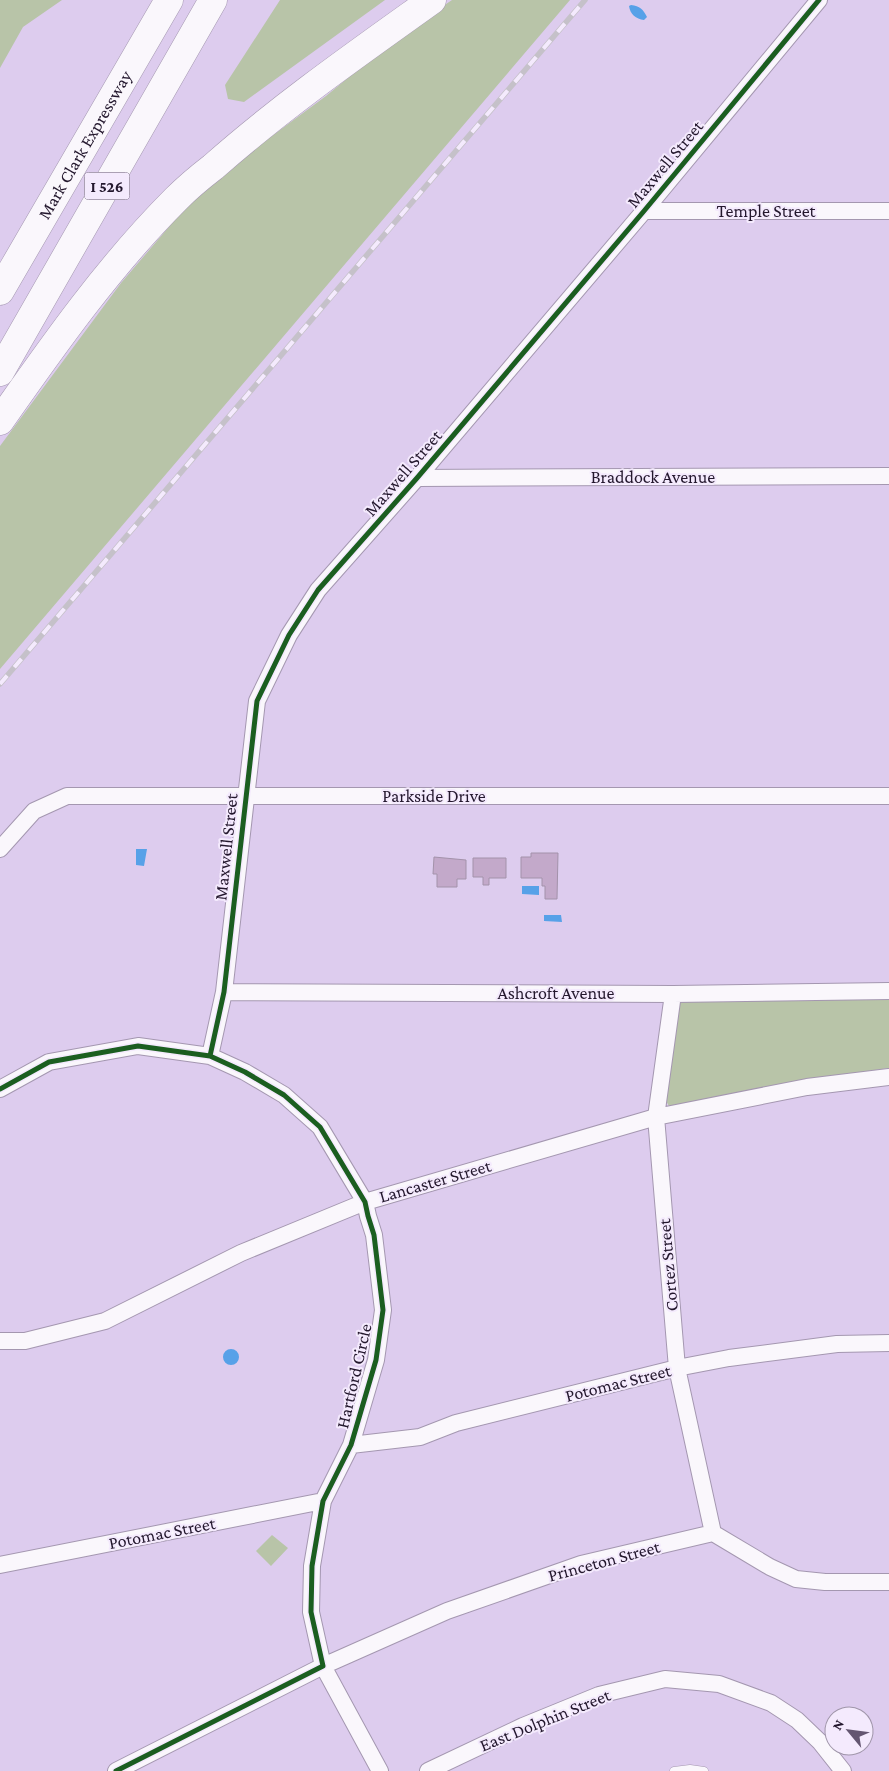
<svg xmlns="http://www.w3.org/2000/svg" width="889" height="1771" font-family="'Crimson Pro',serif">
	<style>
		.green { fill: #b8c4a8 }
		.water { fill: #57a1e8 }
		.building { fill: #c3a9ca; stroke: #a392aa }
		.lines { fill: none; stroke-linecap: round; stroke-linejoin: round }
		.service-casing { stroke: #a497b0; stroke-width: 9 }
		.minor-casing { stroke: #a497b0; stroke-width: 18 }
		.motorway-casing { stroke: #a497b0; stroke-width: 29 }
		.service { stroke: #faf7fc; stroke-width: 8 }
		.minor { stroke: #faf7fc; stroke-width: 16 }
		.motorway { stroke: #faf7fc; stroke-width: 28 }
		.rail-casing { stroke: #c5c1c9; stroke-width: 5.5 }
		.rail { stroke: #f4eafd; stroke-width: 4; stroke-dasharray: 11; stroke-linecap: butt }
		.cycleway-casing { stroke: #f4eafd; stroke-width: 8 }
		.cycleway { stroke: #1b5e20; stroke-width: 5 }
		.labels { text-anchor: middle; stroke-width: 4; stroke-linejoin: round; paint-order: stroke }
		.shield { fill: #f4eafd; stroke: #62566b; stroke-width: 1 }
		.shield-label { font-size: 16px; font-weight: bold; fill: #23172d }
		.street-label { font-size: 18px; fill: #23172d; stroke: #f4eafd }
	</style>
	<rect width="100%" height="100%" fill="#dce"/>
	<path class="green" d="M0,0H62L23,27L0,68Z
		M280,0H385L244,102L228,99L225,85Z
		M452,0H570L0,669V446L121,283L203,187L326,96L400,35Z
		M889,999V1068L774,1085L669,1106L666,1101L676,1009L681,1001Z
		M272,1535L288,1548L271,1566L256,1551Z"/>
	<path class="water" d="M631,5C640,6 643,9 647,17L644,20C636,19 630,14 629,6Z
		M136,849H147L144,866L136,865Z
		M522,886H539V895L522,894Z
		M544,915H561L562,922L544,921Z
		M223 1357a8 8 0 1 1 16 0a8 8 0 1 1-16 0Z"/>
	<path class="building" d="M531,853H558L557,899H545V886H542V878H521V857H531Z
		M434,857L466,860V879H457V887H437V874H433Z
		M473,858H506V878H489V885H483V877H473Z"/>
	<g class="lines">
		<g class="service-casing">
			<path id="service" d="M674,1771L690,1769L704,1771"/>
		</g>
		<g class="minor-casing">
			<path id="minor" d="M644,211H889
				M417,478L889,476
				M0,849L34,811L67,796H889
				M224,992L673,994L889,991
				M673,994L656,1117L677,1368L713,1533
				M210,1056L224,992L257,701L289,635L318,590L417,478L644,211L819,0
				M0,1089L49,1062L138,1046L210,1056L245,1072L284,1095L320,1127L365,1202L368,1216L374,1235L383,1310L376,1360L351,1445L323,1501L312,1566L311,1612L323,1666L116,1771
				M0,1341H25L105,1321L241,1253L365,1202L656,1117L807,1087L889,1077
				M351,1445L420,1437L456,1423L677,1368L729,1358L837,1344L889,1343
				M0,1565L323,1501
				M380,1771L323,1666L447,1611L581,1564L713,1533L770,1567L796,1579L825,1582H889
				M428,1771L523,1726L599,1695L665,1679L719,1684L771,1703L797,1720L820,1742L843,1771"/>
		</g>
		<g class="motorway-casing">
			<g id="motorway">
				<path id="s1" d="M0,291L169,0"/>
				<path d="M0,372L213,0"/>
				<path d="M0,421C54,344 109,266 176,199C187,188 200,177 213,167C282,106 358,53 432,0"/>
			</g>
		</g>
		<use href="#service" class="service"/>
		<use href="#minor" class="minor"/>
		<use href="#motorway" class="motorway"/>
		<g class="rail-casing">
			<path id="rail" d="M0,684L585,0"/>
		</g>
		<use href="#rail" class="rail"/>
		<g class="cycleway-casing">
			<path id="cycleway" d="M210,1056L224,992L257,701L289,635L318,590L417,478L644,211L819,0
				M0,1089L49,1062L138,1046L210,1056L245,1072L284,1095L320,1127L365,1202L368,1216L374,1235L383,1310L376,1360L351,1445L323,1501L312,1566L311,1612L323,1666L116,1771"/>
		</g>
		<use href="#cycleway" class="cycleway"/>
	</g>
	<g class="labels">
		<rect class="shield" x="84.5" y="172.5" width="45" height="27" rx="4"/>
		<g class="shield-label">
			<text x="107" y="192">I 526</text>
		</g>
		<g class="street-label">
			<text dy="6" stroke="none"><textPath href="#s1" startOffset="169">Mark Clark Expressway</textPath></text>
			<text transform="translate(665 164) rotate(-50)" y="6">Maxwell Street</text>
			<text x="766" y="217">Temple Street</text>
			<text transform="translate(403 473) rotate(-49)" y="6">Maxwell Street</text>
			<text x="653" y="483">Braddock Avenue</text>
			<text x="434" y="802">Parkside Drive</text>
			<text transform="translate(226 847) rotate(-84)" y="6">Maxwell Street</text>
			<text x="556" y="999">Ashcroft Avenue</text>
			<text transform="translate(435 1181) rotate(-16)" y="6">Lancaster Street</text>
			<text transform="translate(668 1265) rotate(-95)" y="6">Cortez Street</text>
			<text transform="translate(354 1376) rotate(-77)" y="6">Hartford Circle</text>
			<text transform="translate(618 1383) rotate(-14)" y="6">Potomac Street</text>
			<text transform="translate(162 1533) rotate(-11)" y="6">Potomac Street</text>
			<text transform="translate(604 1561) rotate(-15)" y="6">Princeton Street</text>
			<text transform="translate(545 1720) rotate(-22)" y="6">East Dolphin Street</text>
		</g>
	</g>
	<g transform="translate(849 1731) rotate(299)"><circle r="24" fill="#f4eafd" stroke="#a096aa"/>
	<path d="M0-4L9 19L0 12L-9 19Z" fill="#645671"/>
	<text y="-8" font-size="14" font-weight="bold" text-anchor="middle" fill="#23172d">N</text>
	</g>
</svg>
